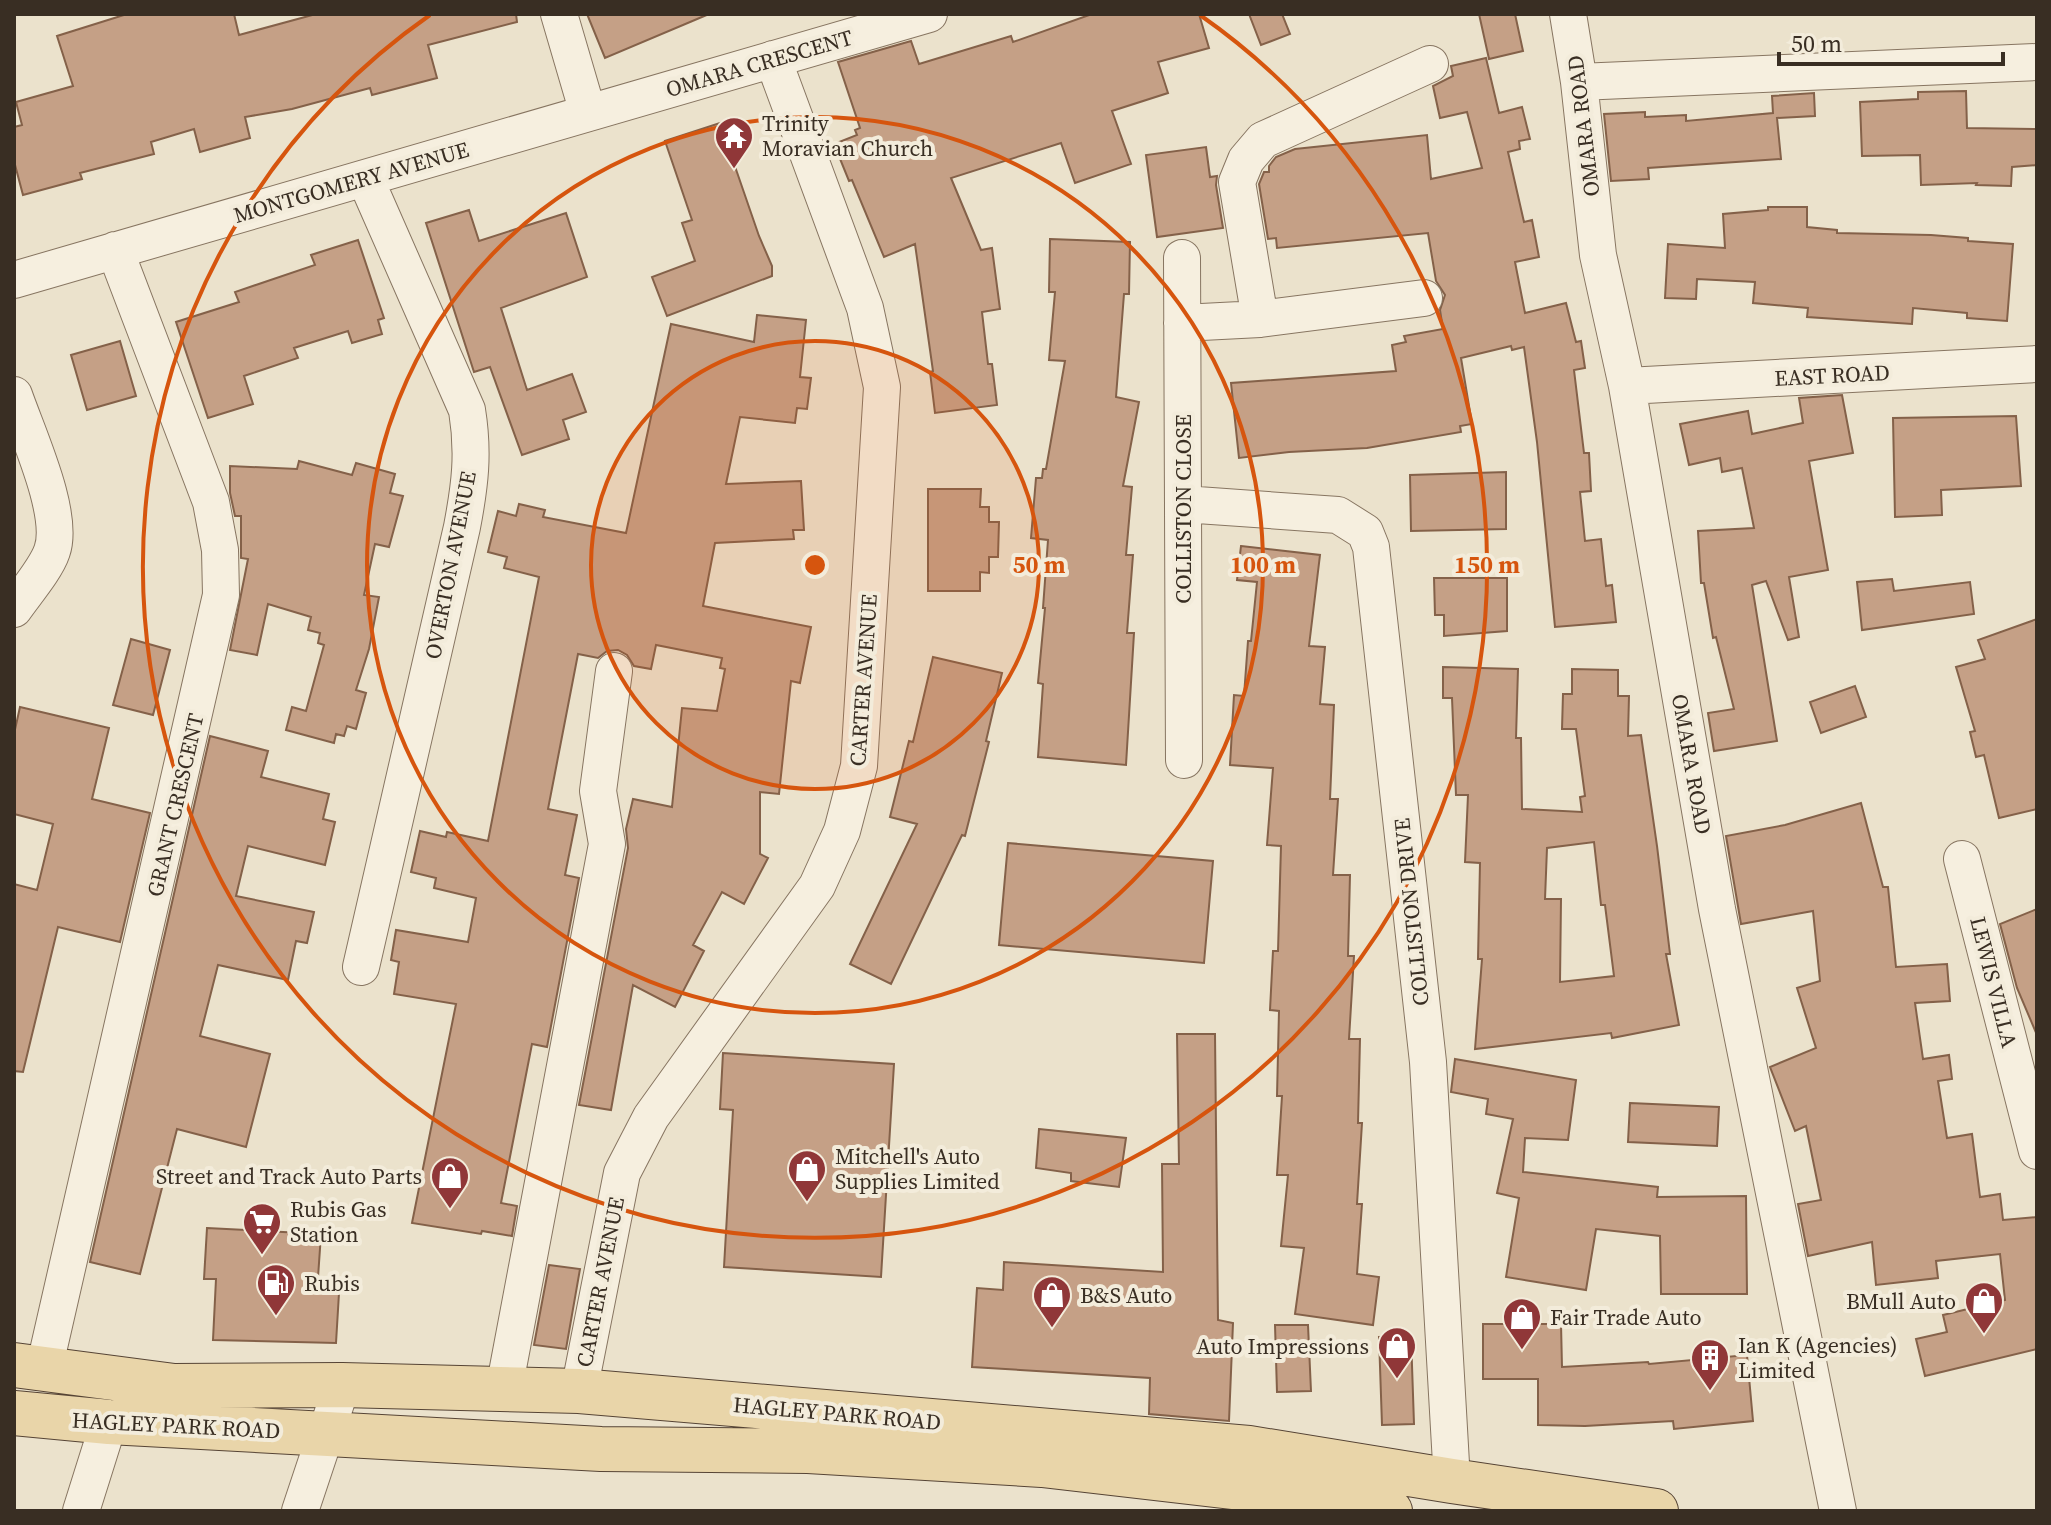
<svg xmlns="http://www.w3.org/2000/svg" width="2051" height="1525" font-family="'Source Serif 4',serif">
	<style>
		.building { fill: #c5a086; stroke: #846149; stroke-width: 2; fill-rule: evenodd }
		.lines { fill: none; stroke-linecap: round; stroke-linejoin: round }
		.minor-casing { stroke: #877561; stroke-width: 38 }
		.major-casing { stroke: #564435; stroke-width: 46 }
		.minor { stroke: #f6efdf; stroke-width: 36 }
		.major { stroke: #e9d5a9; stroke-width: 44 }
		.ring { fill: none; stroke: #d6550e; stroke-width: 4 }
		.labels { text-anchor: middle; stroke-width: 8; stroke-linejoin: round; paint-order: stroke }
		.street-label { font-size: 22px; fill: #392e23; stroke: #f3ecdb }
		.poi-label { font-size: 22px; fill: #392e23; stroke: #f3ecdb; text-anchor: start }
		.centre { fill: #d6550e; stroke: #f3ecdb; stroke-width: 4 }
		.ring-label { font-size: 24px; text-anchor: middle; font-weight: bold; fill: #d6550e; stroke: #f3ecdb; stroke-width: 8; stroke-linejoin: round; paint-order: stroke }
	</style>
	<rect width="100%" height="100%" fill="#ebe2cc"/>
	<path class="building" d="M127,14H234L239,35L316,14H516L517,22L428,45L437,78L372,95L370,88L292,109L245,117L250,138L200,152L194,129L151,142L154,154L80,173L82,179L23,195L14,161V127L22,125L16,102L73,86L57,36Z
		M587,14H709L605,58Z
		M1092,14H1199L1209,48L1158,62L1168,93L1112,111L1131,164L1075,183L1061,143L951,178L981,250L992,248L1000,309L982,312L988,364H992L997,405L935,413L930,372L933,371L915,244L884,257L852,180L849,181L834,144L857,135L855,130L860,128L838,62L911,41L919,64L1011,36L1013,42Z
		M1249,14H1282L1290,34L1261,45Z
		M1479,14H1515L1523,51L1489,59Z
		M1486,58L1499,113L1522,107L1530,139L1519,141L1520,149L1508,152L1524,222L1532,220L1539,257L1515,262L1525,313L1566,303L1576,342L1581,341L1585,368L1574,370L1584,453H1589L1591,491L1580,492L1585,541L1601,539L1606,586L1612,585L1616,622L1555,627L1537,442L1524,347L1512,350L1511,346L1461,358L1472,424L1460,426L1461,432L1367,448L1289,452L1239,458L1231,383L1396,371L1392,345L1406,342L1404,336L1443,329L1440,310L1445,295L1436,281L1428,233L1277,248L1276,238L1268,239L1259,184L1264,172H1269V166L1276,157L1295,149L1427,135L1431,179L1482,168L1467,112L1440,118L1433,86L1453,76L1451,66Z
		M1966,91L1967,128L2037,129V165L2012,167L2011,186L1976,185L1977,183L1921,185L1920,155L1862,156L1860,102L1918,99V92Z
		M1814,93L1815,116L1777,118L1781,159L1648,168L1649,179L1611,181L1604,114L1645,112V117L1686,115V121L1773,113L1772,96Z
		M720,123L759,236L772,266V276L667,316L652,277L695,261L682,223L692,220L665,141Z
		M1206,147L1210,177L1217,176L1216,185L1223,228L1157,237L1146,155Z
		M1768,207H1807V227L1837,230V233L1931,235L1968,238V241L2013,244L2007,321L1967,318V313L1913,308L1912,324L1807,317L1808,308L1753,303L1755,282L1697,279L1696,299L1665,298L1668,244L1725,248L1723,214L1768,210Z
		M469,210L479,241L566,213L587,277L501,308L527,390L572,374L586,412L563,420L569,439L522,455L490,367L474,372L426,223Z
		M1050,239L1130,242L1129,294H1124L1116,397L1139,402L1123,486L1132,487L1126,555H1133L1127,633H1134L1126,765L1038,757L1043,684L1038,683L1045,608H1043L1048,540L1031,538L1036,478H1042L1043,469H1046L1065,361L1049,360L1055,292H1049Z
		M358,240L384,318L378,320L382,334L352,343L348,331L294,348L298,358L244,376L253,404L208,418L176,322L239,302L235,292L315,265L311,255Z
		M757,315L806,320L800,377L811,378L807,409L797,408L795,423L740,417L726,484L801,481L804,530H793L794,539L715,543L703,606L811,627L800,683L791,681L779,794L760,792V854L768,858L744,904L722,892L693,945L704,951L675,1007L633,985L611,1110L579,1105L628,848L626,829L633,799L672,807L682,708L717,711L725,669L720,668L722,658L656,645L651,669L634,666L627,655L618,650L607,651L598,658L578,654L548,809L577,815L565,875L579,878L547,1047L532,1044L501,1203L517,1206L512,1236L482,1231L481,1234L412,1223L456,1004L394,994L399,962L391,960L396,930L468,942L476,898L434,888L436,878L411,872L420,831L446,837L447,832L488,841L539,577L504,568L507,557L488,552L498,511L516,516L519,504L545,510L543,517L626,533L671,324L754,342Z
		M120,341L136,396L87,410L71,355Z
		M1842,395L1853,453L1809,461L1828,570L1789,577L1799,637L1788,640L1766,581L1752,585L1777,741L1714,751L1708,713L1734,709L1716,637L1713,638L1704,583H1701L1698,531L1754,528L1742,468L1722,472L1720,458L1689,465L1680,424L1748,411L1752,434L1803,423L1799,398Z
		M2016,416L2021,486L1941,490L1942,515L1895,517L1893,418Z
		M299,461L352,475L356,463L395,474L390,493L403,496L389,547L375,544L364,595L379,597L369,649L356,690L366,693L356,729L347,726L344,736L336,734L334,743L286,730L292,707L306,711L324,645L318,643L320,633L308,630L311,617L268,604L257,655L230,650L248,559L241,558V516H235L230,493V466L297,469Z
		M1506,472V529L1411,531L1410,475Z
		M928,489H981L980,507H989V522H999L998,557H989V573L980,572V591H928Z
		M1241,546L1320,555L1309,646L1325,647L1320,704L1334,705L1330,799H1338L1333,875H1350L1348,956H1354L1349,1039H1360L1358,1123H1362L1357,1204H1362L1357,1274L1379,1277L1373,1325L1295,1314L1304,1248L1281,1246L1288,1175H1277L1282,1096H1277L1279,1011L1270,1010L1273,951H1278L1281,846L1267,845L1273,768L1230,765L1234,695L1244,696L1248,641H1251L1257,582L1237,580Z
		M1434,578H1507V631L1444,636V615H1435Z
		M1892,579L1894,591L1970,582L1974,614L1862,630L1857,582Z
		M2037,619V809L1999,818L1984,755L1976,757L1970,732L1975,731L1956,667L1985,659L1978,640Z
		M131,639L170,650L153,715L113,705Z
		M933,657L1002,673L986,741L989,742L965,836L962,835L891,984L850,964L917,824L890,817L909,741L913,742Z
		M1443,667L1518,669L1516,738H1521L1522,809L1582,812L1580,797L1585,796L1576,729H1562L1563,694H1572V669L1618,670V696H1629L1628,736L1641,735L1657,846L1670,954H1666L1679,1025L1612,1038L1611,1033L1475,1049L1482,959H1478L1480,863L1465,862L1468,795H1456L1452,698H1443ZM1594,842L1601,905H1605L1614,976L1560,982L1561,899H1545L1547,848Z
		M1855,686L1866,717L1821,733L1810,702Z
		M20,707L109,728L92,799L150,813L120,942L58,927L23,1072L14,1071V884L37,890L53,824L14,814V734Z
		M210,736L268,751L261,777L329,794L323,819L335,822L325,865L248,846L236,896L314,912L307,943L296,941L288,980L218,965L200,1036L270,1054L246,1147L177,1129L140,1274L90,1262Z
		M1861,803L1883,887H1888L1896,967L1947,964L1950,1001L1915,1003L1923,1059L1949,1055L1952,1079L1938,1081L1947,1138L1972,1134L1980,1197L2000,1194L2003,1220L2037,1217V1349L1925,1376L1916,1339L1947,1332L1943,1315L2005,1300L2000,1254L1936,1261L1938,1278L1876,1285L1872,1242L1808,1256L1798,1204L1821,1200L1806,1126L1795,1131L1770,1067L1816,1048L1797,988L1820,981L1813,911L1741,924L1726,836L1785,825Z
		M1008,843L1213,861L1204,963L999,945Z
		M2037,909V1035L2017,988L2000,924Z
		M1177,1034H1215L1218,1320L1233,1323L1229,1421L1149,1414L1150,1378L972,1367L977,1288L1003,1290L1004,1262L1163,1272L1162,1164H1179Z
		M723,1053L894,1064L881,1277L724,1267L733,1110L720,1109Z
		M1455,1059L1576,1080L1568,1140L1525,1138L1523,1172L1658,1187L1657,1197L1746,1196L1747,1294H1661L1660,1236L1596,1229L1586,1290L1506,1277L1519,1198L1497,1193L1513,1119L1486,1114L1488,1099L1451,1092Z
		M1630,1103L1719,1107L1717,1146L1628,1142Z
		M1039,1129L1126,1138L1119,1187L1071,1181V1173L1036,1168Z
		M207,1228L321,1234L317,1292L339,1293L336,1343L213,1340L216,1279H204Z
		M549,1265L580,1269L566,1349L534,1345Z
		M1483,1324H1561L1562,1367L1648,1362L1649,1364L1747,1355L1753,1421L1674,1429L1673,1421L1585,1426L1538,1425V1379H1483Z
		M1275,1325H1308L1311,1391L1277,1392Z
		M1411,1336L1414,1424L1382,1425L1379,1337Z"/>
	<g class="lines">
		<g class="minor-casing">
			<path id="minor" d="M559,14L588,113
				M1568,14L1579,82L1598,255L1627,386L1717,909L1838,1511
				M1579,82L2037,62
				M1182,258L1184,760
				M14,280L929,14
				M1260,319L1237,182L1246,160L1263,140L1430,64
				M1182,323L1260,319L1424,298
				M1627,386L2037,364
				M14,395C27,433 65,514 52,551C46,569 25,593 14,609
				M1183,504L1338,515L1365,532L1371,547L1428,1062L1452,1481
				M1962,859L2037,1151
				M361,967L462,527C470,485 474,453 467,410L365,178
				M44,1369L221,595L220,550L211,502L115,250
				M504,1389L607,844L598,791L614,671
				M579,1391L622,1173L651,1117L817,886L842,831L859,766L882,387L865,308L773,59
				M81,1511L109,1422
				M300,1511L342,1385"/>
		</g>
		<g class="major-casing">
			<path id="major" d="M14,1365L174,1386L342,1385L579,1391L1249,1448L1452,1481L1656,1511
				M14,1413L109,1422L601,1449L808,1451L1042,1465L1249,1489L1390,1511"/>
		</g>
		<use href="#minor" class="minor"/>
		<use href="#major" class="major"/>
	</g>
	<circle cx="815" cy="565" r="224" fill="#d6550e" fill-opacity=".12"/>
	<g class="ring">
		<circle cx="815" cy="565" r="224"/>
		<circle cx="815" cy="565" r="448"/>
		<path d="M1200 15A672 672 0 1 1 430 15"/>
	</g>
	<defs>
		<g id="temple-pin" transform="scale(2)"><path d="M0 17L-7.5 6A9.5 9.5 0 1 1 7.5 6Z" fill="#903738" stroke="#f3ecdb"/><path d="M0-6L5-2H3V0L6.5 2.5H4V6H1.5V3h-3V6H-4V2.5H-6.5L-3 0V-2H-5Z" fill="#fff"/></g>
		<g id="shop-pin" transform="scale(2)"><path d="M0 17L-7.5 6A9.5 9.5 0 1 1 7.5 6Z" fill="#903738" stroke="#f3ecdb"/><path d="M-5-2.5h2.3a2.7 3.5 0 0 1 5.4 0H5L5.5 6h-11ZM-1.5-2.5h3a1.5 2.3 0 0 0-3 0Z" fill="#fff"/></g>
		<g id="supermarket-pin" transform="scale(2)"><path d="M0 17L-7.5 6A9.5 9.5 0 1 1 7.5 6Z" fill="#903738" stroke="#f3ecdb"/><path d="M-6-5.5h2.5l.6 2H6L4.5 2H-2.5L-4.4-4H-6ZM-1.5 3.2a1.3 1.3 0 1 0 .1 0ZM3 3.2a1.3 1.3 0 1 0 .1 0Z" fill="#fff"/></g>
		<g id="fuel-pin" transform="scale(2)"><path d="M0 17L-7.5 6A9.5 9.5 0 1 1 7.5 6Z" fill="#903738" stroke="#f3ecdb"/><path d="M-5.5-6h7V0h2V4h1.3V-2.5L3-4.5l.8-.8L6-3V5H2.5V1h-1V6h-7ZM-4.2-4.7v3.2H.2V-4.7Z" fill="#fff"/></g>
		<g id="building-pin" transform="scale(2)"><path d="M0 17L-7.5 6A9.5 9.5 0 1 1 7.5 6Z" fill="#903738" stroke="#f3ecdb"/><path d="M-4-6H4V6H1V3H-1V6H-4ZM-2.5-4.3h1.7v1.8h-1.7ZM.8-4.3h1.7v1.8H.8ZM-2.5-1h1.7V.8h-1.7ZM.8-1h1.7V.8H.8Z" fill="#fff"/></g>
	</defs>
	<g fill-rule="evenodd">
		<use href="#temple-pin" x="734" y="136"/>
		<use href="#shop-pin" x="807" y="1169"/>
		<use href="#shop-pin" x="450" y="1176"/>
		<use href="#supermarket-pin" x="262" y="1222"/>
		<use href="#fuel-pin" x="276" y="1283"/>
		<use href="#shop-pin" x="1052" y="1295"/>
		<use href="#shop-pin" x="1984" y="1301"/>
		<use href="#shop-pin" x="1522" y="1317"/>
		<use href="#shop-pin" x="1397" y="1346"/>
		<use href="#building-pin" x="1710" y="1358"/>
	</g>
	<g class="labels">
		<g class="street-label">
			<text transform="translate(759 63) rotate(-16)" y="8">OMARA CRESCENT</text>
			<text transform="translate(1583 126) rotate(-97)" y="8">OMARA ROAD</text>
			<text transform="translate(351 182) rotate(-16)" y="8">MONTGOMERY AVENUE</text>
			<text transform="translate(1832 375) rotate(-3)" y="8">EAST ROAD</text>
			<text transform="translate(1183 509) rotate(-90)" y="8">COLLISTON CLOSE</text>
			<text transform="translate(450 565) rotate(-79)" y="8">OVERTON AVENUE</text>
			<text transform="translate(863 680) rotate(-86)" y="8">CARTER AVENUE</text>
			<text transform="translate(1692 764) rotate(80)" y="8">OMARA ROAD</text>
			<text transform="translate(175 805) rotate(-77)" y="8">GRANT CRESCENT</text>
			<text transform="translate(1411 912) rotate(-96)" y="8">COLLISTON DRIVE</text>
			<text transform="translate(1994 982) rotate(76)" y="8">LEWIS VILLA</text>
			<text transform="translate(600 1282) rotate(-79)" y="8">CARTER AVENUE</text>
			<text transform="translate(837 1413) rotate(5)" y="8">HAGLEY PARK ROAD</text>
			<text transform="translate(176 1425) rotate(3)" y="8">HAGLEY PARK ROAD</text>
		</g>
		<g class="poi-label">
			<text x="762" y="131">Trinity<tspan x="762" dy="25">Moravian Church</tspan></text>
			<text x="835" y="1164">Mitchell's Auto<tspan x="835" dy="25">Supplies Limited</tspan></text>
			<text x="422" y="1184" text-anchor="end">Street and Track Auto Parts</text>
			<text x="290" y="1217">Rubis Gas<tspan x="290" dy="25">Station</tspan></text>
			<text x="304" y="1291">Rubis</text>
			<text x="1080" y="1303">B&amp;S Auto</text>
			<text x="1956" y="1309" text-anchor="end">BMull Auto</text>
			<text x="1550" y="1325">Fair Trade Auto</text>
			<text x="1738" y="1353">Ian K (Agencies)<tspan x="1738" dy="25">Limited</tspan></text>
			<text x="1369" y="1354" text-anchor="end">Auto Impressions</text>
		</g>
	</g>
	<circle cx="815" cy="565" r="12" class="centre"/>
	<g class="ring-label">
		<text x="1039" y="573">50 m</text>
		<text x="1263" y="573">100 m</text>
		<text x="1487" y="573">150 m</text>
	</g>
	<rect width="2051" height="1525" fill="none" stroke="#392e23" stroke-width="32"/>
	<path d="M1779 52v12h224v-12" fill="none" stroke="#392e23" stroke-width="4"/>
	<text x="1791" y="52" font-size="24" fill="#392e23" stroke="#f3ecdb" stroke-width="6" paint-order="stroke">50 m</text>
</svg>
